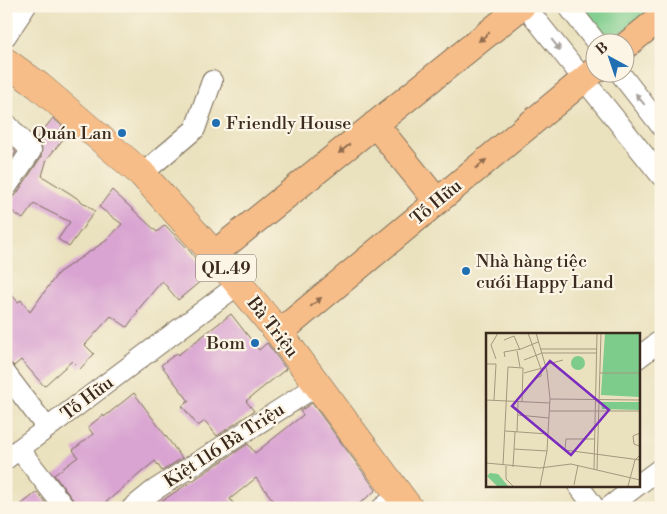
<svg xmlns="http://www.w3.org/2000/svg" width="667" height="514" font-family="'Libre Bodoni',serif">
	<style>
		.green { fill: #7dcc8c; stroke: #5c7b55 }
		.building { fill: #d9a4d2 }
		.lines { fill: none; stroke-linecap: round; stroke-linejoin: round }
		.minor-casing { stroke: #786a56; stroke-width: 22 }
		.major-casing { stroke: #786a56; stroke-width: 28 }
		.highway-casing { stroke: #786a56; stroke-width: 29 }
		.minor { stroke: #fff; stroke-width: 20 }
		.major { stroke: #f7bd88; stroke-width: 26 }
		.highway { stroke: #f7bd88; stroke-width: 28 }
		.oneway { fill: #906c4e }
		.oneway2 { fill: #a79f9a }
		.poi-dot { fill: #1f6fb2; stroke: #fcf5e5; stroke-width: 2 }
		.labels { text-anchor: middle; stroke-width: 4.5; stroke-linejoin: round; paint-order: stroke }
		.shield { fill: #fcf5e5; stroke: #75675a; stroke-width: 1 }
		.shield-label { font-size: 16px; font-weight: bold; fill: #3b2a1e }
		.poi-label { font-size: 18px; fill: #3b2a1e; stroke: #fcf5e5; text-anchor: start }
		.street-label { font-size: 18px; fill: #3b2a1e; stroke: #fcf5e5 }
		.inset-road { fill: none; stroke: #a4987e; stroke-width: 1 }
		.view { fill: #7b2cbf; fill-opacity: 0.15; stroke: #7b2cbf; stroke-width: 2.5 }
		.inset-edge { fill: none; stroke: #3b2a1e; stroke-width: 2.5 }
	</style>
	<rect width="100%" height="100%" fill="#fcf5e5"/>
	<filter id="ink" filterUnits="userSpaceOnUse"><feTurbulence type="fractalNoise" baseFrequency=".02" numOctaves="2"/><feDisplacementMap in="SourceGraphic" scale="10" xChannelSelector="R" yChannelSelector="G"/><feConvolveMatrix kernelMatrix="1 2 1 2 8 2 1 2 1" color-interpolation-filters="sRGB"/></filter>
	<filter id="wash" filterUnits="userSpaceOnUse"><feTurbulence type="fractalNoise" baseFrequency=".0096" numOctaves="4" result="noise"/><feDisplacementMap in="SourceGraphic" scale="20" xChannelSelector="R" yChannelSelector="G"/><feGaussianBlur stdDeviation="1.12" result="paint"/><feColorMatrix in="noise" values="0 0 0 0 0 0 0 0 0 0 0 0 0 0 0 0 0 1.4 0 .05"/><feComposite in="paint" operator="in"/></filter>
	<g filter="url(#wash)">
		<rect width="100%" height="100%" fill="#eae1be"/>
		<path class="green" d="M577,6H655C642,16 616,44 599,34C592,30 582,13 577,6Z"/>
		<g id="blocks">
			<path class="building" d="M53,118L69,132L47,159L42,176L71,194L95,211L69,247L58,239L70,222L34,204L23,219L6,207V200L12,198L16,195L41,157L42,148L36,139Z
				M6,141L16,152L6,166Z
				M112,190L157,232L165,225L189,250L208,275L178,300L162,281L137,311L138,312L127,327L111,316L85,345L94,354L80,369L72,361L44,386L21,360L14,366L6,358V288L18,302L21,300L30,312L58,273L107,240L122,224L99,207Z
				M231,314L259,350L267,343L286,369L246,401L254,411L217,436L205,421L198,426L182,406L189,401L161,365L177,353L178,355Z
				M134,393L182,458L162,471L155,461L99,508H77L74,501L54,475L78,457L73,450L93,434L88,427L103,415L104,417Z
				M312,403L376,490L354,508H262L273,500L256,478L230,499L237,508H151L248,444L255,453L303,415L300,411Z
				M37,492L50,508H17Z"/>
		</g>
	</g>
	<g filter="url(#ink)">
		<use href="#blocks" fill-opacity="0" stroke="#786a56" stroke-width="1"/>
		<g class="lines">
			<g class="minor-casing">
				<path id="minor" d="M525,6L661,176
					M568,6L596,42
					M6,36L26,6
					M619,72L661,126
					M6,123L31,151L6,188
					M142,174L195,129L212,81
					M638,358L661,340
					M6,374L47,428
					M19,449L65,508
					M6,459L239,284
					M578,485L595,508
					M638,485L661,468
					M132,508L153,491L318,385
					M382,508L400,494
					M608,508L638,485"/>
			</g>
			<g class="major-casing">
				<path id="major" d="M624,47L661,17
					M375,124L437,201
					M214,254L522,6
					M279,333L594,71"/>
			</g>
			<g class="highway-casing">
				<path id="highway" d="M6,62L39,86L142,174L214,254L279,333L409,508"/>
			</g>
			<use href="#minor" class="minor"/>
			<use href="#major" class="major"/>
			<use href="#highway" class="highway"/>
		</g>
		<defs><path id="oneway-solid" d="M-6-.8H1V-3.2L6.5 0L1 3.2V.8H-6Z" transform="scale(1.25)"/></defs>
		<g class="oneway">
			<use href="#oneway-solid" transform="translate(484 37) rotate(141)"/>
			<use href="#oneway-solid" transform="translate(344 149) rotate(141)"/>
			<use href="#oneway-solid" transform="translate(481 164) rotate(-40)"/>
			<use href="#oneway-solid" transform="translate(316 302) rotate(-40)"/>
		</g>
		<g class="oneway2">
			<use href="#oneway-solid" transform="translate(556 45) rotate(52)"/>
			<use href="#oneway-solid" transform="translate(640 99) rotate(-128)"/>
		</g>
	</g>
	<g class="poi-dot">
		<circle cx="216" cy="123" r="5"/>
		<circle cx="122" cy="133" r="5"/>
		<circle cx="466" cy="271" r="5"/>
		<circle cx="255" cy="343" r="5"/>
	</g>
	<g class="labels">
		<rect class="shield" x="196" y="254.5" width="60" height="27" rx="4"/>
		<g class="shield-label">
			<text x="226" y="274">QL.49</text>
		</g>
		<g class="poi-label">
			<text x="226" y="129">Friendly House</text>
			<text x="112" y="139" text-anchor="end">Quán Lan</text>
			<text x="476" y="267">Nhà hàng tiệc<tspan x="476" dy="21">cưới Happy Land</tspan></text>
			<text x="245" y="349" text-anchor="end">Bom</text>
		</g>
		<g class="street-label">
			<text transform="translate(436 202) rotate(-40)" y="6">Tố Hữu</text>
			<text transform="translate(273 327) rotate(52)" y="6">Bà Triệu</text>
			<text transform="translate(87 398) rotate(-37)" y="6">Tố Hữu</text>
			<text transform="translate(224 445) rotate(-33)" y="6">Kiệt 116 Bà Triệu</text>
		</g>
	</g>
	<g transform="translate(486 333)">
		<rect width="154" height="154" fill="#eae1be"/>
		<path d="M119,0H154V64L115,62ZM85 30a7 7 0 1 1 14 0a7 7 0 1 1-14 0ZM115,69H154V77L116,76ZM4,140L12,141L22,153H11L1,143Z" fill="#7dcc8c"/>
		<path class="inset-road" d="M42,0L55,36V43L50,45M50,0L61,38L64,66L61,118L54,153M18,7L28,3L34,17M55,16H111M31,18L34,34M19,24L18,19L35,16L52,9M10,26L5,12L12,0M38,27L56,20H111M0,31H10L8,67M59,32L77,27M38,40L60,34M114,40H154M64,66L154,67M0,67L64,70M64,78H154M32,82L63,85M19,98L62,101M31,99L32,69M109,106H80L79,117L154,127M153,113L148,111L147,103L154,100M28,116L61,118M0,130L54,135L85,131L154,147M17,132L22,34L37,35L36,69M20,133V146L27,153M27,134L29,99M108,136L111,0M111,137L115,0M88,152L92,132M142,153L149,127L154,122"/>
		<path class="view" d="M64,28L123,77L85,122L26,73Z"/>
		<rect width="154" height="154" class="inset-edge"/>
	</g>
	<rect width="667" height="514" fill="none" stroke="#fcf5e5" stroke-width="25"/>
	<g transform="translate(610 58) rotate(320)"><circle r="24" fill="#fcf5e5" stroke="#afa495"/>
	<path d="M0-4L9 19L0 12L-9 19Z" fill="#1f6fb2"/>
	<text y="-8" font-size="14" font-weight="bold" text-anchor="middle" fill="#3b2a1e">B</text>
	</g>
</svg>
